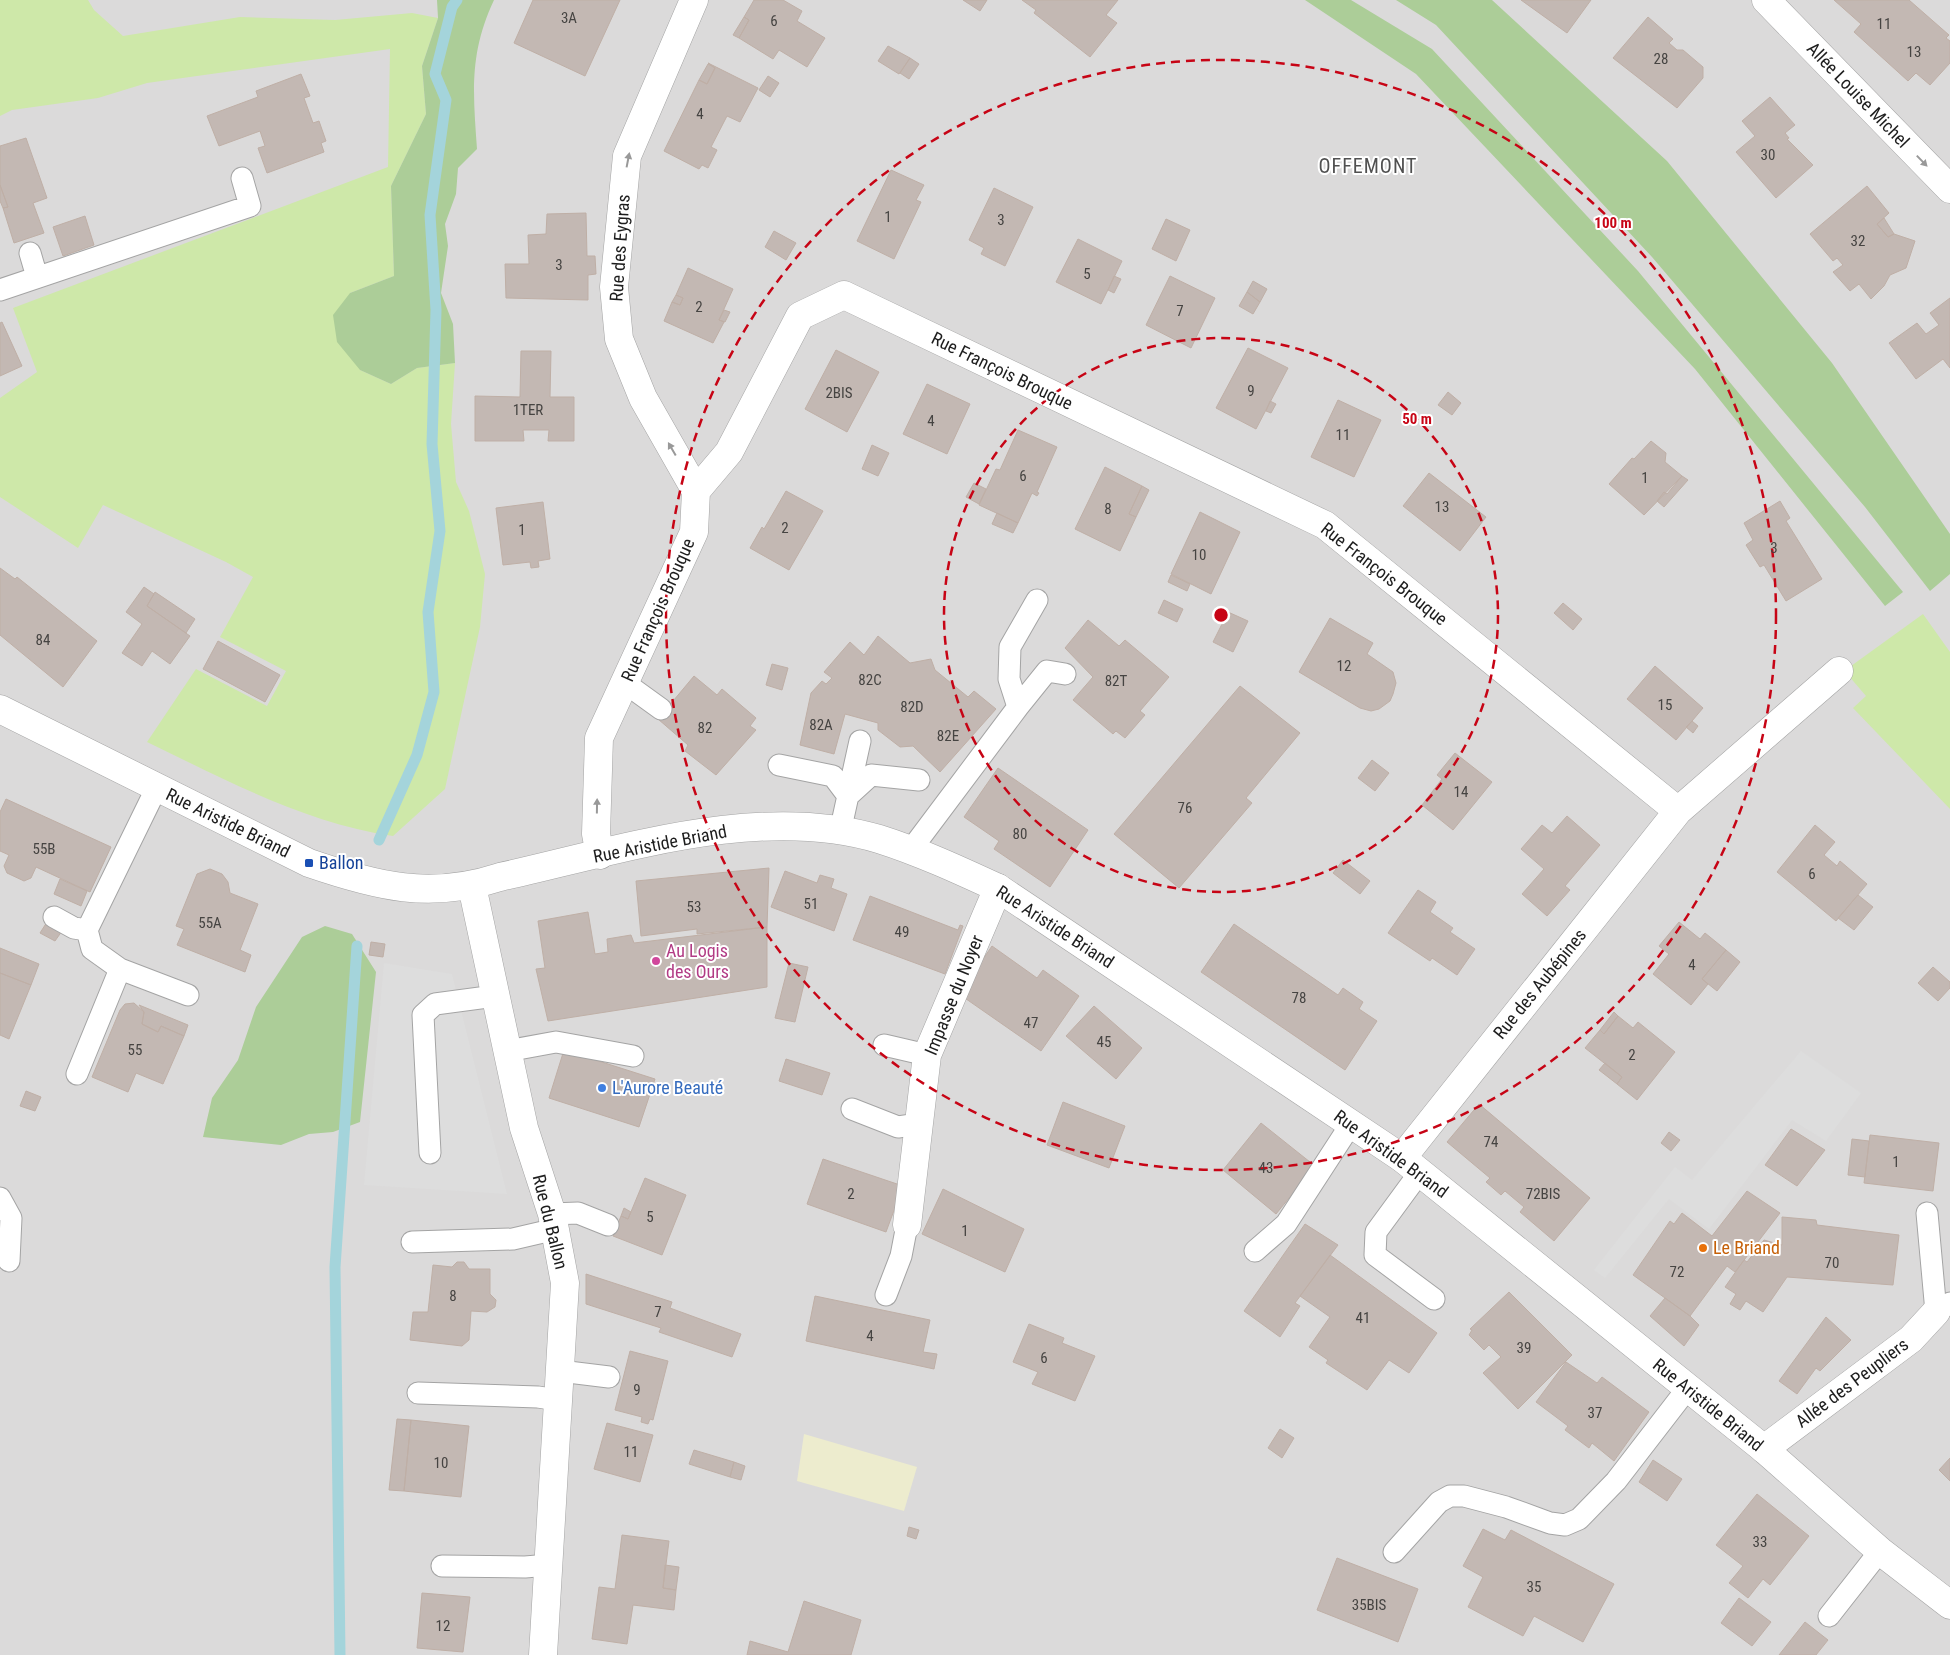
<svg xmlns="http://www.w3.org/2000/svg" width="1950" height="1655" font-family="'Roboto Condensed',sans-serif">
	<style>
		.residential { fill: #dbdada }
		.farmland { fill: #edecce }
		.grass { fill: #cee8a9 }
		.forest { fill: #accd98 }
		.parking { fill: #ddd }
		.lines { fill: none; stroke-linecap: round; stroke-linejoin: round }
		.stream { stroke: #a4d4db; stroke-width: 11 }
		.building { fill: #c3b8b3; stroke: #bfafa6 }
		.service-casing { stroke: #a4a4a4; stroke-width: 23 }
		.minor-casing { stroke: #a4a4a4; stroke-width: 29 }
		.tertiary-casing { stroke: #a4a4a4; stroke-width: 29 }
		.service { stroke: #fff; stroke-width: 21 }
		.minor { stroke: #fff; stroke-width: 28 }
		.tertiary { stroke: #fff; stroke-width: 28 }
		.oneway { fill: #999 }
		.ring { fill: none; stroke: #c70415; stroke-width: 2.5; stroke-dasharray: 9 6 }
		.transit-dot { fill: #1a4fb4; stroke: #fff; stroke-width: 2 }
		.hotel-dot { fill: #d1479c; stroke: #fff; stroke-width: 2 }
		.shop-dot { fill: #3f7fe0; stroke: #fff; stroke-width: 2 }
		.food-dot { fill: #e8710a; stroke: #fff; stroke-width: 2 }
		.labels { text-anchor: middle; stroke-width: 4; stroke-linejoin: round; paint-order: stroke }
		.number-label { font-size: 15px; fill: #464442 }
		.street-label { font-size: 18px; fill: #1d1d1d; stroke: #fff }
		.transit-label { font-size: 18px; fill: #164399; stroke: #fff; text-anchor: start }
		.hotel-label { font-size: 18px; fill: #b23c85; stroke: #fff; text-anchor: start }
		.shop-label { font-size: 18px; fill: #366cbe; stroke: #fff; text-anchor: start }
		.food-label { font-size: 18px; fill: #c56008; stroke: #fff; text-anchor: start }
		.quarter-label { font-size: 20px; letter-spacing: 1px; fill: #505050; stroke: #fff }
		.centre { fill: #c70415; stroke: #fff; stroke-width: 2.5 }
		.ring-label { font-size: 15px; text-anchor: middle; font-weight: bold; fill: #c70415; stroke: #fff; stroke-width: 4; stroke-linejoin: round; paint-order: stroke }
	</style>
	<rect width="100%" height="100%" fill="#eee9e3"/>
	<path class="residential" d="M0,0H1950V1655H0Z"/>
	<path class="farmland" d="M804,1434L917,1467L904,1511L797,1481Z"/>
	<path class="grass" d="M0,0H88L94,10L123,36L240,17L335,20L412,13L438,18L422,66L426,114L391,186L394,276L350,293L360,370L391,384L417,368L455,363L451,424L456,482L469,511L485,574L480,627L445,789L393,836C305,823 226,780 147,742L196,669L267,706L286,671L220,637L253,577L226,562L103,505L78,548L0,497V398L37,372L13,308L388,167L390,49L147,83L98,98L12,110L0,116Z
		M1923,614L1950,652V809L1853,708L1866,696L1848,675L1851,666Z"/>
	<path class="forest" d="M437,0H494C469,53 473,93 477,149L458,168L456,194L445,224L448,246L441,293L453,324L455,363L417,368L391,384L360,370L337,342L333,315L350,293L394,276L391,186L426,114L422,66L438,18Z
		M1305,0H1351L1432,49L1638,271L1903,592L1885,606L1695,369L1416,74Z
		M1396,0H1492L1667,161L1832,363L1950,534V574L1930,591L1865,507L1652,257L1436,25Z
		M325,926L352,934L376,972L360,1122L333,1132L309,1134L281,1145L203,1137L212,1098L238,1060L256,1007L302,937Z"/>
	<path class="parking" d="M384,963L452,974L507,1194L364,1185Z
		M1801,1051L1861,1093L1826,1141L1792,1120L1709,1229L1669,1199L1605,1278L1594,1270L1675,1167L1692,1180Z"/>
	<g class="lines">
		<path class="stream" d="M379,840L417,755L434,692L428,612L440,531L432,444L436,310L430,215L446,100L435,74L452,7L457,0
			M340,1655L335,1267L357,946"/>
	</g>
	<path class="building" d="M533,0H620L585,76L514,43Z
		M754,0H783L802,11L797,21L825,38L807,67L779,50L773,59L739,38L749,20L744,17Z
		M963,0H987L980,11Z
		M1022,0H1118L1106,15L1117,23L1090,57L1034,13L1036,10Z
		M1521,0H1591L1567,33Z
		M1834,0H1909L1949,35L1946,38L1950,41V63L1930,85L1916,73L1908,81L1854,32L1861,24Z
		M744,17L749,20L739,38L733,35Z
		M1648,17L1673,39L1669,43L1677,50H1683L1703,67V78L1677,108L1613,58Z
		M888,46L910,58L899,74L878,61Z
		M910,58L919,64L909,79L900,73Z
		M708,63L758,88L740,122L727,116L711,147L717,150L708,168L702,165L699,169L664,151L699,80L707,84L715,68Z
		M708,64L715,68L707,84L699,80Z
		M301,74L310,96L304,98L313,123L319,121L326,141L321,143L324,152L267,173L258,148L265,146L260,131L219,146L207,116L258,97L256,91Z
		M768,76L779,83L770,97L759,90Z
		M1770,97L1795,125L1785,133L1789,138L1787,139L1813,165L1776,198L1736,152L1755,136L1742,121Z
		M26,138L47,198L33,203L44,233L14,243L3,208L8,207L0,185V146Z
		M891,170L924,185L916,200L921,202L894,259L857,241Z
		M0,185L8,207L3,208L0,201Z
		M1867,186L1889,213L1877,224L1888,237L1894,234L1915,241L1906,268L1890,275L1884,286L1871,299L1859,284L1850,291L1833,272L1843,265L1837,258L1833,261L1810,234Z
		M994,188L1033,207L1005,266L981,254L984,248L969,240Z
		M586,213L587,256H595L596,274L588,275V300L506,298L505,264H529L528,235L546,234L547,214Z
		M85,216L94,245L63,256L53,227Z
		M1884,218L1894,234L1888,237L1877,224Z
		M1166,219L1190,230L1176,261L1152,249Z
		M774,231L796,243L786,260L765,247Z
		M1078,239L1122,261L1101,304L1056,282Z
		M688,268L733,289L719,320L724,322L713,343L664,321L672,302L680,305L683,298L676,295Z
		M1114,276L1121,279L1114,293L1108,290Z
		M1170,276L1215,298L1191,348L1146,325Z
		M1253,281L1267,289L1260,302L1247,292Z
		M1247,292L1260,302L1253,314L1239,306Z
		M676,295L683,298L680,305L672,302Z
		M1950,298V368L1943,359L1916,379L1889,343L1917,323L1926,334L1939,325L1930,313Z
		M724,310L730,312L725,322L719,320Z
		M2,322L22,366L0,376V323Z
		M1248,348L1288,368L1256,429L1216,408Z
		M836,350L879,372L847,432L805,409Z
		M521,351H551L550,397H574V441H548L549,430H523L524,441H475V396L520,397Z
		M927,384L970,404L947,454L903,434Z
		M1448,392L1461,403L1452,415L1438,405Z
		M1338,400L1381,420L1354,477L1311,457Z
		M1270,401L1276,404L1271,413L1266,411Z
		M1018,430L1057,447L1037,492L1039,493L1037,496L1032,493L1018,523L979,505L996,469L1000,470Z
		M1651,441L1666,453L1665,462L1682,476L1644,515L1609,484L1632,458L1634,459Z
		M872,445L889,453L878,476L862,469Z
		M1105,467L1142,486L1129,514L1136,517L1120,551L1075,529Z
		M1429,473L1486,517L1460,551L1403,506Z
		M1682,476L1688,480L1664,507L1657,501L1664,492L1667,494Z
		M974,483L986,489L979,504L966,497Z
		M1142,486L1149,490L1136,517L1129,514Z
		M786,491L823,511L789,570L750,548L762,527L764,529Z
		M1780,501L1790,518L1786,521L1822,579L1786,601L1764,565L1760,567L1746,545L1753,540L1744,523Z
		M543,502L550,559L538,561L539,567L531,568L530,562L503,565L496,508Z
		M1200,512L1240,532L1211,594L1171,574Z
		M997,513L1018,523L1013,533L992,524Z
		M0,568L15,579L17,577L97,641L63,687L0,635Z
		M1171,575L1190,584L1187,591L1168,582Z
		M144,587L154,594L147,606L190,636L170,664L152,651L142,666L122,653L142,624L126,612Z
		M155,592L195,619L186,633L147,606Z
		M1164,600L1183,609L1177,622L1158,613Z
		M1563,603L1582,619L1573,630L1554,613Z
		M1228,612L1248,621L1233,652L1213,642Z
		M1330,618L1373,643L1367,654L1393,672L1396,683L1393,694L1390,701L1379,709L1371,711L1360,708L1299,672Z
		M1088,620L1119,646L1125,640L1169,677L1140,711L1145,715L1125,738L1116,731L1113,734L1073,700L1093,677L1065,648Z
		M878,636L910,663L931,659L935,670L968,697L974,691L996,709L940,772L913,746L900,747L878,730V723L845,714L834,754L800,745L811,693L822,681L826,684L832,678L824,672L850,642L864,655Z
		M218,641L280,675L265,702L203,669Z
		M772,664L788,668L782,690L766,685Z
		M1655,666L1703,708L1676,740L1627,699Z
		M694,676L717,695L722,689L756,718L750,726L756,730L716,775L685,751L688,745L658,719Z
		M1240,686L1300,733L1246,798L1252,803L1179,888L1114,834Z
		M1692,721L1698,726L1693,733L1686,727Z
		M1455,753L1492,782L1453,830L1422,805L1442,779L1437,775Z
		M1372,760L1389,773L1375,791L1358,778Z
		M998,768L1088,830L1050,887L994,849L999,841L964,817Z
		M6,799L111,847L90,892L36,867L31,878L24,881L7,873L4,866L9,855L0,851V812Z
		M1567,816L1600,845L1565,886L1570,890L1547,916L1522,894L1544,869L1521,849L1542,825L1552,833Z
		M1815,825L1835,842L1824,855L1837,866L1840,861L1867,884L1836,921L1777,872Z
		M1343,860L1370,881L1360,894L1333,873Z
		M769,868L767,927L697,934V929L641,936L636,881Z
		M210,869L222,874L228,882L230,893L258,904L240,950L251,955L245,972L177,945L184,929L176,926L197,874Z
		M785,871L817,883L820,875L834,879L831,888L847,894L834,931L771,907Z
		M60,879L87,891L81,906L54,894Z
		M1418,890L1436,902L1430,912L1453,928L1450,932L1475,949L1457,975L1432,958L1430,961L1388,933Z
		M1858,895L1873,907L1854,930L1838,918Z
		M870,896L958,930L960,925L963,926L945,974L853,940Z
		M588,912L595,954L608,952L607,939L631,935L634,943L767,927V987L548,1021L536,969L545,968L538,921Z
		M47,922L62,931L55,941L40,933Z
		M1679,922L1700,939L1705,933L1726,950L1702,979L1708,984L1691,1005L1653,974L1669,954L1659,946Z
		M1234,924L1338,995L1343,988L1363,1002L1359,1009L1377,1021L1345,1070L1201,972Z
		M371,942L385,944L383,957L369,955Z
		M992,946L1037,978L1043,970L1079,996L1041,1051L959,994Z
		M0,948L39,964L31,985L0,973Z
		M1726,950L1740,962L1717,991L1702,979Z
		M789,963L808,967L795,1022L775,1018Z
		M1933,967L1950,982V988L1938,1001L1918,983Z
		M0,973L31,985L9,1039L0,1035Z
		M134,1003L144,1012L142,1024L158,1032L161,1026L184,1036L163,1084L136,1073L128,1092L92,1077L120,1010L125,1004Z
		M139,1005L188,1025L184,1036L161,1026L158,1032L142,1024L144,1012Z
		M1094,1006L1142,1048L1116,1079L1066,1036Z
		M1614,1012L1618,1016L1604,1034L1600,1030Z
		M1618,1016L1633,1028L1638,1022L1675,1052L1637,1100L1617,1084L1622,1077L1585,1048L1600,1030L1604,1034Z
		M564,1050L655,1079L639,1127L549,1098Z
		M786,1059L830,1073L822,1095L779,1081Z
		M1605,1063L1622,1077L1617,1084L1599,1070Z
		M26,1091L41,1097L35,1111L20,1106Z
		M1063,1102L1125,1126L1109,1168L1047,1145Z
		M1479,1104L1590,1198L1554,1241L1520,1212L1524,1207L1505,1191L1501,1195L1486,1182L1490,1178L1447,1142Z
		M1261,1123L1315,1166L1276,1214L1223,1170Z
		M1791,1129L1825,1150L1797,1186L1765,1165Z
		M1669,1132L1680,1140L1671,1151L1661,1143Z
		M1870,1135L1939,1143L1933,1191L1864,1183Z
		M1852,1139L1869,1141L1865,1177L1848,1175Z
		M823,1159L903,1186L886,1232L807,1204Z
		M645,1178L686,1195L662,1255L613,1236L621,1216L628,1219Z
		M943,1189L1024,1229L1005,1272L922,1234Z
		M1747,1191L1780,1213L1735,1272L1727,1266L1690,1316L1633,1275L1670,1221L1674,1224L1682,1213L1712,1236Z
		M624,1208L631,1212L628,1219L621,1216Z
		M1782,1217L1816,1220L1817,1225L1899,1235L1893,1285L1787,1277L1763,1312L1746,1301L1740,1310L1730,1304L1736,1294L1725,1287L1744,1260L1747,1262L1764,1240L1782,1245Z
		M1305,1224L1338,1245L1295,1303L1300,1306L1280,1337L1244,1311Z
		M1330,1255L1437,1333L1409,1373L1389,1360L1367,1390L1326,1363L1328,1360L1309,1347L1330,1317L1300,1296Z
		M457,1262H464L469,1269H490V1294L496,1300L495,1307L487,1312L471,1311L469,1340L462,1346L410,1340L413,1312H428L433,1265L452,1267Z
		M586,1274L672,1302L670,1308L741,1334L732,1357L659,1332L661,1328L586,1304Z
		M1509,1292L1572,1355L1518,1409L1483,1373L1501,1357L1489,1345L1484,1350L1469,1335L1472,1330L1470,1329Z
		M815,1296L930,1320L923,1352L937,1354L934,1369L806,1341Z
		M1665,1298L1690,1316L1699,1325L1684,1346L1650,1316Z
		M1826,1317L1851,1340L1820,1371L1816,1368L1797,1394L1779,1381Z
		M1029,1324L1064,1338L1062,1343L1095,1356L1075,1401L1032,1384L1038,1372L1013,1362Z
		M630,1351L668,1361L653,1420L650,1419L648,1424L641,1422L642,1417L615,1410Z
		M1566,1362L1597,1383L1602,1377L1649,1412L1614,1461L1592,1443L1589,1448L1565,1430L1568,1426L1536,1402Z
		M397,1419L411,1420L404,1491L389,1490Z
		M411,1420L469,1426L461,1497L404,1491Z
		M607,1423L653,1435L640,1482L594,1469Z
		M1280,1429L1294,1438L1282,1458L1268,1448Z
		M694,1450L734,1462L730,1477L689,1464Z
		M1950,1458V1481L1939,1470Z
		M1653,1460L1682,1479L1667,1501L1639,1482Z
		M734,1462L745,1466L741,1480L730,1477Z
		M1757,1494L1809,1536L1770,1585L1763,1579L1748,1598L1729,1583L1743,1566L1716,1545Z
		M909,1527L919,1530L916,1539L907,1536Z
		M1483,1529L1505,1540L1511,1530L1614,1584L1583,1642L1534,1616L1523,1636L1468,1607L1483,1577L1463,1566Z
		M622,1535L669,1541L663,1588L676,1590L674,1610L633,1605L627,1644L592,1639L599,1587L615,1589Z
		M1337,1558L1418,1589L1398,1642L1317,1610Z
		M665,1565L679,1567L676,1590L663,1588Z
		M422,1593L470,1597L463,1652L417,1648Z
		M1739,1598L1771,1622L1752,1646L1721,1623Z
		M804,1601L861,1620L851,1655H747L750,1641L788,1652Z
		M1805,1622L1828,1640L1816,1655H1779Z"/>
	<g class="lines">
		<g class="service-casing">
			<path id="service" d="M30,253L37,277
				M0,290L250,206L242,178
				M625,683L661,709
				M1018,707L1047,671L1065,674
				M779,765L833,776L848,796L871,775L919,780
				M157,787L87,930L92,949L120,969L188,995
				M840,832L860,741
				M910,851L1018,707L1009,679L1010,647L1037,600
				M54,917L74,928L87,930
				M884,1045L927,1055
				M507,1051L556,1042L633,1056
				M77,1074L120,969
				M852,1109L898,1127L919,1124
				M430,1153L423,1015L435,1004L495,996
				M1420,1172L1376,1232L1375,1255L1434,1299
				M0,1198L11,1218L9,1261
				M1927,1213L1936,1312L1950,1303
				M552,1214L578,1213L608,1225
				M412,1242L513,1239L556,1229
				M1255,1251L1286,1224L1351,1124
				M886,1295L901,1256L907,1225
				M560,1371L609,1377
				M418,1393L538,1397L558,1400
				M1394,1552L1439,1502L1450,1496H1464L1506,1507L1550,1523L1565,1525L1579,1519L1616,1481L1687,1389
				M442,1566L525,1567L549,1565
				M1829,1616L1880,1551"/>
		</g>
		<g class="minor-casing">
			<path id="minor" d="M694,0L627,156L614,287L619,339L643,398L696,491
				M1766,0L1950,189
				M600,855L596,834L599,738L694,532L696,491L729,452L800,316L844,295L1325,525L1678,811
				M472,886L524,1128L552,1214L565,1283L543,1655
				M1402,1158L1678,811L1839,671
				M907,1225L927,1055L998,888
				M1764,1449L1911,1339L1936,1312"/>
		</g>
		<g class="tertiary-casing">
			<path id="tertiary" d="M0,709L309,863C376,886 430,900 500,877C618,851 759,803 879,839C920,852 959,870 998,888L1402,1158L1764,1449L1880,1551L1950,1605"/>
		</g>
		<use href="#service" class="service"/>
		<use href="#minor" class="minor"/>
		<use href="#tertiary" class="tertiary"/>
	</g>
	<defs><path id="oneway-solid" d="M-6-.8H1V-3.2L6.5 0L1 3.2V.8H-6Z" transform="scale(1.25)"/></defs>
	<g class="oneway">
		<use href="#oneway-solid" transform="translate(628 160) rotate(-79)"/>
		<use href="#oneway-solid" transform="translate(1922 161) rotate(46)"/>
		<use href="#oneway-solid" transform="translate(672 449) rotate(-120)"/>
		<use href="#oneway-solid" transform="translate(597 806) rotate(-89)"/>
	</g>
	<g class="ring">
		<circle cx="1221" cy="615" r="277"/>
		<circle cx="1221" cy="615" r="555"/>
	</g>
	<rect class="transit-dot" x="304" y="858" width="10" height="10" rx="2.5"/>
	<circle class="hotel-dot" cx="656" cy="961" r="5"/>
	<circle class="shop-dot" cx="602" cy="1088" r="5"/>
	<circle class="food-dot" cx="1703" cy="1248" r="5"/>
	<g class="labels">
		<g class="number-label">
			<text x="569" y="23">3A</text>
			<text x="774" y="26">6</text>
			<text x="1884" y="29">11</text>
			<text x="1914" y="57">13</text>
			<text x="1661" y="64">28</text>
			<text x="700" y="119">4</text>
			<text x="1768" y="160">30</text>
			<text x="888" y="222">1</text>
			<text x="1001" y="225">3</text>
			<text x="1858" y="246">32</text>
			<text x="559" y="270">3</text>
			<text x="1087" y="279">5</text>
			<text x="699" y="312">2</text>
			<text x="1180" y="316">7</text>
			<text x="1251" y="396">9</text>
			<text x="839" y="398">2BIS</text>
			<text x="528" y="415">1TER</text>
			<text x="931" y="426">4</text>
			<text x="1343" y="440">11</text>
			<text x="1023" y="481">6</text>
			<text x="1645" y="483">1</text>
			<text x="1442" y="512">13</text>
			<text x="1108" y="514">8</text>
			<text x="785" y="533">2</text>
			<text x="522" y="535">1</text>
			<text x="1774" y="553">3</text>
			<text x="1199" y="560">10</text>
			<text x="43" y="645">84</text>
			<text x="1344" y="671">12</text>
			<text x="870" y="685">82C</text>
			<text x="1116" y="686">82T</text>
			<text x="1665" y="710">15</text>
			<text x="912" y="712">82D</text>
			<text x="821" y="730">82A</text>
			<text x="705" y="733">82</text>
			<text x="948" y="741">82E</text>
			<text x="1461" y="797">14</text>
			<text x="1185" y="813">76</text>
			<text x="1020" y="839">80</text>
			<text x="44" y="854">55B</text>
			<text x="1812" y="879">6</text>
			<text x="811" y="909">51</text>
			<text x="694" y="912">53</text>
			<text x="210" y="928">55A</text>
			<text x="902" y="937">49</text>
			<text x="1692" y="970">4</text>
			<text x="1299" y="1003">78</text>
			<text x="1031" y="1028">47</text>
			<text x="1104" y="1047">45</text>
			<text x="135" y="1055">55</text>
			<text x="1632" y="1060">2</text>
			<text x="1491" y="1147">74</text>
			<text x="1896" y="1167">1</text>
			<text x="1266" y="1173">43</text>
			<text x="851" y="1199">2</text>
			<text x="1543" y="1199">72BIS</text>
			<text x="650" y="1222">5</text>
			<text x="965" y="1236">1</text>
			<text x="1832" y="1268">70</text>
			<text x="1677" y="1277">72</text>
			<text x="453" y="1301">8</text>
			<text x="658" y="1317">7</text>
			<text x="1363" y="1323">41</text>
			<text x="870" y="1341">4</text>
			<text x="1524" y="1353">39</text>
			<text x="1044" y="1363">6</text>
			<text x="637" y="1395">9</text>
			<text x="1595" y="1418">37</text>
			<text x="631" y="1457">11</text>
			<text x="441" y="1468">10</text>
			<text x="1760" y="1547">33</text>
			<text x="1534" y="1592">35</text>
			<text x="1369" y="1610">35BIS</text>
			<text x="443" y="1631">12</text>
		</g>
		<g class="street-label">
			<text transform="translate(1858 95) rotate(46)" y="6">Allée Louise Michel</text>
			<text transform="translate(620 248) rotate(-86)" y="6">Rue des Eygras</text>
			<text transform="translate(1002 371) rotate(26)" y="6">Rue François Brouque</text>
			<text transform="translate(1384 574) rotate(38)" y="6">Rue François Brouque</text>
			<text transform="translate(658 610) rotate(-66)" y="6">Rue François Brouque</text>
			<text transform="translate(228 823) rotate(26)" y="6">Rue Aristide Briand</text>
			<text transform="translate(660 844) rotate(-11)" y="6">Rue Aristide Briand</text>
			<text transform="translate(1055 927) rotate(33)" y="6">Rue Aristide Briand</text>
			<text transform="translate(1540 984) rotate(-51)" y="6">Rue des Aubépines</text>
			<text transform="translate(954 995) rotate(-68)" y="6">Impasse du Noyer</text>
			<text transform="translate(1391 1154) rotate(36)" y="6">Rue Aristide Briand</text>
			<text transform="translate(550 1222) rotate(76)" y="6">Rue du Ballon</text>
			<text transform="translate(1852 1383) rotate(-37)" y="6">Allée des Peupliers</text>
			<text transform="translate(1708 1405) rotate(39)" y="6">Rue Aristide Briand</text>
		</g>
		<g class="transit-label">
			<text x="319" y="869">Ballon</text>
		</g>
		<g class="hotel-label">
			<text x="666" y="957">Au Logis<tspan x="666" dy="21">des Ours</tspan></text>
		</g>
		<g class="shop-label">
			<text x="612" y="1094">L'Aurore Beauté</text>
		</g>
		<g class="food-label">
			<text x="1713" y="1254">Le Briand</text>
		</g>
		<g class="quarter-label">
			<text x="1368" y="173">OFFEMONT</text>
		</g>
	</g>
	<circle cx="1221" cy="615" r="8" class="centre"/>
	<g class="ring-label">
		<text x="1613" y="228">100 m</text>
		<text x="1417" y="424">50 m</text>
	</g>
</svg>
